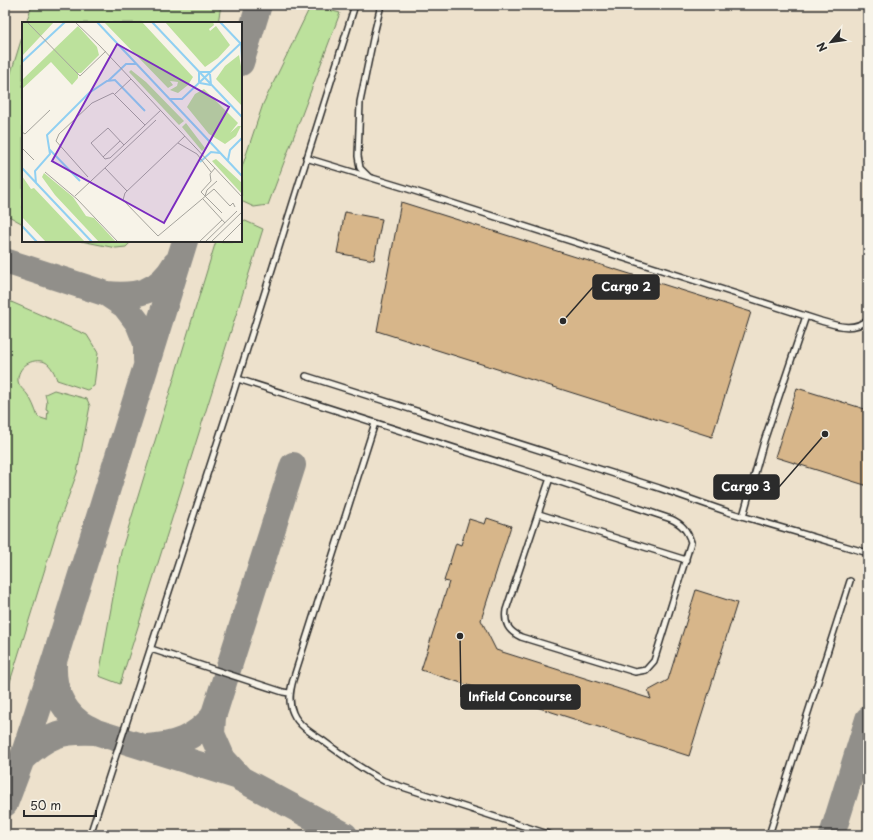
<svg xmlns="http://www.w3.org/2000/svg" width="873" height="840" font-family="'Playpen Sans',sans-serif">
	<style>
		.built { fill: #ede1cc; fill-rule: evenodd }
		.green { fill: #bce19c; stroke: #748664 }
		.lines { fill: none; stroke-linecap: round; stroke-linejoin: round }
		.taxiway { stroke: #918f8a; stroke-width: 26 }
		.building { fill: #d7b68a; stroke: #2b2b2b }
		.lane-casing { stroke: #2b2b2b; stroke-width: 8 }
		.lane { stroke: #f7f3e8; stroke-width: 5 }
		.inset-river { fill: none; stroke: #90d0f2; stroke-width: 2 }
		.inset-road { fill: none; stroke: #a5a39c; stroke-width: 1 }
		.view { fill: #7b2cbf; fill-opacity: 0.15; stroke: #7b2cbf; stroke-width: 2 }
		.inset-edge { fill: none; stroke: #2b2b2b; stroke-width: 2 }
		.leader { fill: none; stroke: #2b2b2b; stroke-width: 1.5 }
		.callout-dot { fill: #2b2b2b; stroke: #f7f3e8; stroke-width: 1.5 }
		.callout { fill: #2b2b2b; stroke: #2b2b2b; stroke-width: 1.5 }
		.callout-label { font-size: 12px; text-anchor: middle; font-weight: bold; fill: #fff }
	</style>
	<rect width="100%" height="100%" fill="#f7f3e8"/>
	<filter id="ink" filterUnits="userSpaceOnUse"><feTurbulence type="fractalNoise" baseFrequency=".025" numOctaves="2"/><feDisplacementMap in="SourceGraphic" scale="8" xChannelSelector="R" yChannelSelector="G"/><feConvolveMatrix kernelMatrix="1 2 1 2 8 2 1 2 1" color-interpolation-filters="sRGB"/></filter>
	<g filter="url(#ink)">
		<path class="built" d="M5,5H868V835H5ZM23,23H241V241H23Z"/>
		<path class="green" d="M32,5H221L218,23H26Z
			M311,5L340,13L268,205L254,207L241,201V170L263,104Z
			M23,34V224L5,214V92Z
			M241,219L263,229L120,684L99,676L121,552L216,241H241Z
			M81,241H132L126,247L116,248Z
			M5,301H9L87,335L98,353L94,386L87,390L57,380C55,374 51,365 45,362C32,357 17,367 18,381C19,387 24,390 27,394C32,400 35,409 38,417L47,420L48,410L46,409L47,402L45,394L54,390L87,399L90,406L77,473L61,517L5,698Z"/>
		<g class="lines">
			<path class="taxiway" d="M241,63L259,5
				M5,261L107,294L125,306L138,323L146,343V360
				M107,294C137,297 159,292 175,264
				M293,465L213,717L212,734L223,759L241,779L345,835
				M54,665C53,687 61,709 80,723C84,726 91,729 96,732L239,777
				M147,747C176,745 193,739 213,717
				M22,759C47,735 62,730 96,732
				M5,804L22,759L55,658L185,241
				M832,835L868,719"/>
		</g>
		<path class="building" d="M401,202L751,312L712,437L377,331Z
			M345,212L382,219L374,260L337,253Z
			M797,388L868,410V486L775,457Z
			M487,518L511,526L481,620L496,650L651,699L648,691L668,680L696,590L737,603L689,756L421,670L449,582L444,581L456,543L461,545L469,519L485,524Z"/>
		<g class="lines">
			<g class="lane-casing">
				<path id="lane" d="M306,158L405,188L821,321C838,326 854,332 868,319
					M369,177L360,168L358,156L360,102L374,34L381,5
					M306,376L659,488L728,512L868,553
					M238,379L533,473L671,519C682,524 687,530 691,542L654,661L646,670L635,672L521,637C508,631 504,623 506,610L550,478
					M375,423L293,680C290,691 288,702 293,713C298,725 311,733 322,740C342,755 361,769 384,781L551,835
					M539,514L686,560
					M743,516L764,441L806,316
					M151,649L283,692L289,693
					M90,835L226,416L355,5
					M769,835L850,581"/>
			</g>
			<use href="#lane" class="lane"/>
		</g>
	</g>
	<g transform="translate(22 22)">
		<rect width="220" height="220" fill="#f7f3e8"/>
		<path d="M0,0H32L0,34ZM82,0H120L171,55L166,63L156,71L148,68L155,64L156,60L148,59L151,63L146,66ZM143,0H191L192,3L187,7L188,9L194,4L208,23L196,36L183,45ZM56,4L75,25L77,33L59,51H56V56L50,63L29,40L0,67V58ZM217,33L220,50V84L194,57L203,44ZM109,48L124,60L162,99L157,103L107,50ZM182,67L216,101L208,111L216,104H219L214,114L203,122L187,112L165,85L173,72ZM164,101L183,126L180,129L160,105ZM194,137L220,161V172L190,139ZM22,151L51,175L64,194L72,196L94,220H77L33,173L20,155ZM0,154L9,167L12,166L63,220H24L0,195Z" fill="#bce19c"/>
		<path class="inset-river" d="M75,0L220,154M130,0L220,95M198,0L220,23M219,20L220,37M0,40L43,0M86,59L104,42H114M177,60V50H189M178,61L189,63L188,52M148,77H160L220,20M27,127L58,159M206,138L208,128L220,116M178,140L189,130L198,131M0,146L70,220M14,161L13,149L28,132L25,113L67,71L85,59L93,58L123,89M0,204L15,220"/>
		<path class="inset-road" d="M5,0L58,54L84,29M53,0L78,24L220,175M93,72L109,57M0,110L3,112L28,88M163,114L103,171L101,178L136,214L192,167L208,184L211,181L213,185M156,121L175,132L189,150M102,123L86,106L69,121L83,137L87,136H88L104,121L139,88M0,126L12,138M81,135L98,119M83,146L105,169M193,146L188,152L189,159L179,170L200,191M23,150L55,177L96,220M66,155L34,119L37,112L70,81L91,71L123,103M53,174L134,98M183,174L185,168L195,159M181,177L203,201M177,220L200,198M183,220L215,189M189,220L220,190M200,220L220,200"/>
		<path class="view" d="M95,22L207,85L142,201L30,139Z"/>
		<rect width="220" height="220" class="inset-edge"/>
	</g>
	<path class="leader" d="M563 321L593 287M825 434L779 487M460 636L461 697"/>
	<g class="callout-dot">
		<circle cx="563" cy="321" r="4"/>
		<circle cx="825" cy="434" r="4"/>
		<circle cx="460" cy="636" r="4"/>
	</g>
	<g class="callout">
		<rect x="593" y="275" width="66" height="24" rx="4"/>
		<rect x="714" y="475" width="65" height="24" rx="4"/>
		<rect x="461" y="685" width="119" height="24" rx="4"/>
	</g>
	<g class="callout-label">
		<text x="626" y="291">Cargo 2</text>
		<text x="746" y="491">Cargo 3</text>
		<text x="520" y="701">Infield Concourse</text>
	</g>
	<rect width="873" height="840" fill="none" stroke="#f7f3e8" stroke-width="20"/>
	<rect x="10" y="10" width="853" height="820" fill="none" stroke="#2b2b2b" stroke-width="1.5" filter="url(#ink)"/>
	<g transform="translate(831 42) rotate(241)" stroke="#f7f3e8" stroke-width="3" paint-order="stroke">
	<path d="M0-3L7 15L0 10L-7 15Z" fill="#2b2b2b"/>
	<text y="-6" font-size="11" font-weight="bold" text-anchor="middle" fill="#2b2b2b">N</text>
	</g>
	<path d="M24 810v6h72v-6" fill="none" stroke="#2b2b2b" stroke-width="2"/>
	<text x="30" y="810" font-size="12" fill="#2b2b2b" stroke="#f7f3e8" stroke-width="3" paint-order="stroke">50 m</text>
</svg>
